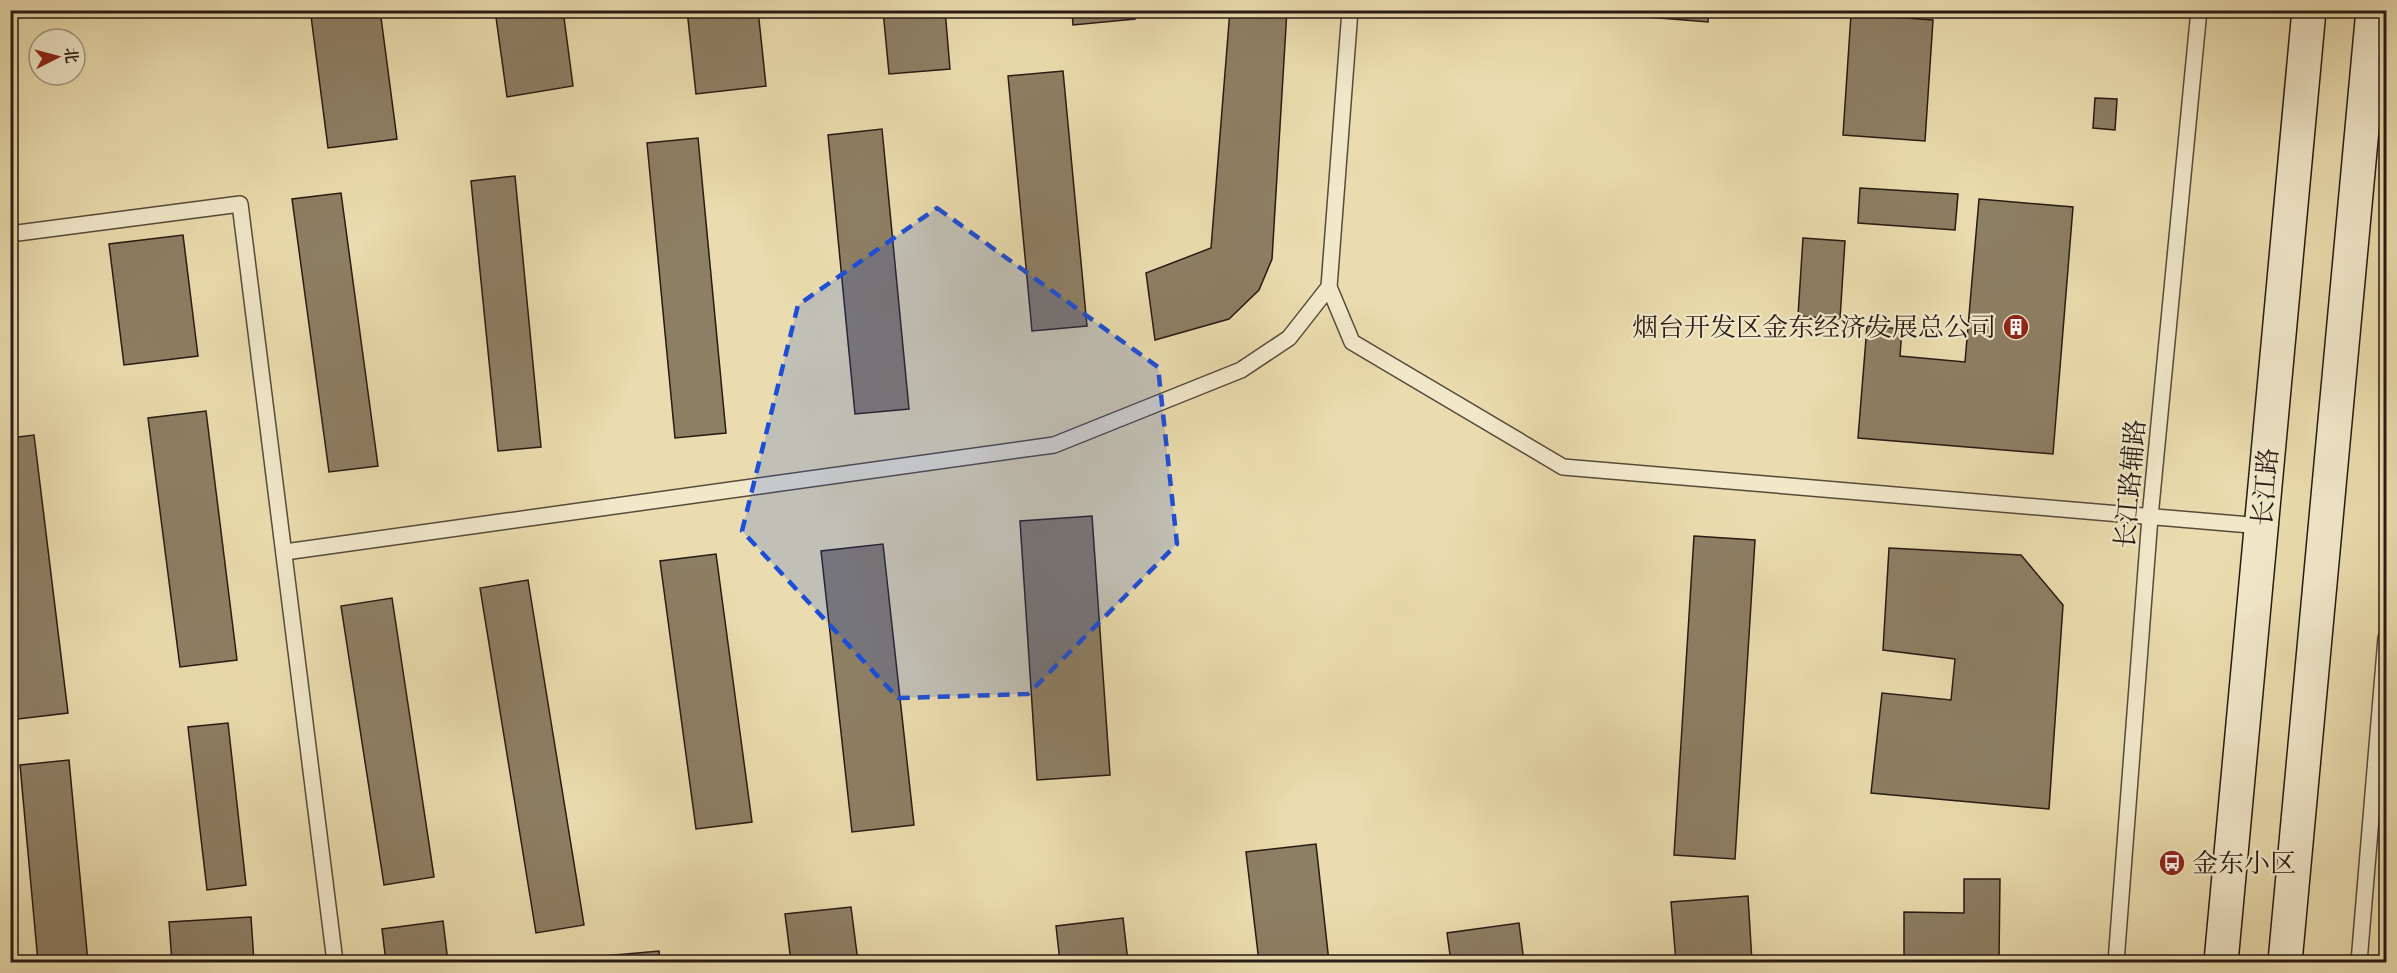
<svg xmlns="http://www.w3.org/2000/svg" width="2397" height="973" font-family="'Sorts Mill Goudy','Noto Serif SC',serif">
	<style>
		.building { fill: #8d7f64; stroke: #281a14; stroke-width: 1.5 }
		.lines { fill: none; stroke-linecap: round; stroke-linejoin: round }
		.lane-casing { stroke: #584a3a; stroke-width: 18 }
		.secondary-casing { stroke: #281a14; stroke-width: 36 }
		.lane { stroke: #f1e8ca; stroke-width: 15 }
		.secondary { stroke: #f1e8ca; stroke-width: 33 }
		.marked { fill: #1d4ed8; fill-opacity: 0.2; stroke: #1d4ed8; stroke-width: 4.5; stroke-dasharray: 12 8; stroke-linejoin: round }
		.labels { text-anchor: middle; stroke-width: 4.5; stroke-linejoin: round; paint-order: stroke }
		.poi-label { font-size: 26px; fill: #281a14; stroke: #f1e8ca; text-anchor: end }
		.street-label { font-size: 26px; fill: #281a14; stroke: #f1e8ca }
	</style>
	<rect width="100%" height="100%" fill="#eadcae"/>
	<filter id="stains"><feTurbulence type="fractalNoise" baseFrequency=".00333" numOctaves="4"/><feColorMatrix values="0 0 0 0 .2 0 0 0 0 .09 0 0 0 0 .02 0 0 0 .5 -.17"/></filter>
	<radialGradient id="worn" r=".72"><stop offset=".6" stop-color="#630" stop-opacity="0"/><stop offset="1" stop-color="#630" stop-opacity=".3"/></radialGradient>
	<path class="building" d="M355,10H380L397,139L328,148L311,16Z
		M495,10H563L573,86L507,97Z
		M687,10H758L766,86L696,94Z
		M883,10H945L950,69L889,74Z
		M1072,10H1134L1135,19L1073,25Z
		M1230,10H1287L1272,259L1259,290L1229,319L1155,340L1146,273L1211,248Z
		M1636,10H1709L1708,22L1635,16Z
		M1851,14L1933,20L1925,141L1843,135Z
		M1063,71L1087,326L1032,331L1008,76Z
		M2095,98L2117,99L2115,130L2093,128Z
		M882,129L909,409L855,414L828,135Z
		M698,138L726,433L675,438L647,143Z
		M515,176L541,447L498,451L471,181Z
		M1860,188L1958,194L1955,230L1858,223Z
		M341,193L378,466L329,472L292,199Z
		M1979,199L2073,207L2053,454L1858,438L1867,326L1902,329L1900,356L1965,362Z
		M183,235L198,356L124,365L109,244Z
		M1803,238L1845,241L1840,319L1798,316Z
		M206,411L237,660L180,667L148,418Z
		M34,435L68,713L10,720V438Z
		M1092,516L1110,775L1037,780L1020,521Z
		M1694,536L1755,540L1735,859L1674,855Z
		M883,544L914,825L852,832L821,551Z
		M1889,548L2021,555L2063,605L2049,809L1871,793L1882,693L1951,700L1955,659L1883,650Z
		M716,554L752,822L696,829L660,561Z
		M528,580L584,925L536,933L480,588Z
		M392,598L434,877L384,885L341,606Z
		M228,723L246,885L207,890L188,727Z
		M69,760L88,962H38L20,765Z
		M1316,844L1329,962H1259L1246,852Z
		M1964,879H2000L1999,962H1904V912L1964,913Z
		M1748,896L1752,962H1676L1671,902Z
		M851,907L858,962H791L785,914Z
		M251,917L254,962H172L169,922Z
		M1123,918L1128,962H1060L1056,926Z
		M443,921L448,962H386L382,929Z
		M1519,923L1524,962H1451L1447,933Z
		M659,951L660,962H594L593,957Z"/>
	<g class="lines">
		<g class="lane-casing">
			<path id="lane" d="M10,234L240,204L335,962
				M1329,287L1352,342L1563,467L2262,526
				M285,552L1054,445L1241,370L1289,338L1329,287L1350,10
				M2116,962L2150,517L2199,10
				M2359,962L2386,638"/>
		</g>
		<g class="secondary-casing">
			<path id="secondary" d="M2221,962L2309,10
				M2285,962L2373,10"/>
		</g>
		<use href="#lane" class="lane"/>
		<use href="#secondary" class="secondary"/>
	</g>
	<path class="marked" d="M937,208L1158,367L1177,544L1028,694L898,698L742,531L798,305Z"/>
	<defs>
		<g id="building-disc" transform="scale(1.35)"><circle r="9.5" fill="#8f2418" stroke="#f1e8ca"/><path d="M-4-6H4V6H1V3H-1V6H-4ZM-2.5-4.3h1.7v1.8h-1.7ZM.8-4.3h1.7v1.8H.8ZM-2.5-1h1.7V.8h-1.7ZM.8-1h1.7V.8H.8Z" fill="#fff"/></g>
		<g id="bus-disc" transform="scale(1.35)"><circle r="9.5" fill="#8f2418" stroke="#f1e8ca"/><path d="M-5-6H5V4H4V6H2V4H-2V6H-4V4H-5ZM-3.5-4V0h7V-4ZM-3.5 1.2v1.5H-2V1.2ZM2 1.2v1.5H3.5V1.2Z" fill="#fff"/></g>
	</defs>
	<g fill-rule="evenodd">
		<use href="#building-disc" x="2016" y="327"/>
		<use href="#bus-disc" x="2172" y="863"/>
	</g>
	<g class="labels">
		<g class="poi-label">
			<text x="1996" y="336">烟台开发区金东经济发展总公司</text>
			<text x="2192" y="872" text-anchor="start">金东小区</text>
		</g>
		<g class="street-label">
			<text transform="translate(2130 484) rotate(-85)" y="9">长江路辅路</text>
			<text transform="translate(2265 487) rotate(-85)" y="9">长江路</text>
		</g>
	</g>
	<rect width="2397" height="973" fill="none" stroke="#eadcae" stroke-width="36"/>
	<rect x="12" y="12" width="2373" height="949" fill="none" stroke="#281a14" stroke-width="3"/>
	<rect x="18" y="18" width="2361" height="937" fill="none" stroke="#281a14" stroke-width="1.5"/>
	<g transform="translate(57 57) rotate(84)"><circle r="28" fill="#f1e8ca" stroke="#a19681" stroke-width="1.5"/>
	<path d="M0-4.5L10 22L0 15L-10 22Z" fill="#8f2418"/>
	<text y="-9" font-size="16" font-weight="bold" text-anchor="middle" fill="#281a14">北</text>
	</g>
	<rect width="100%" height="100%" filter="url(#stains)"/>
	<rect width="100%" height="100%" fill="url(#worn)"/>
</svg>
